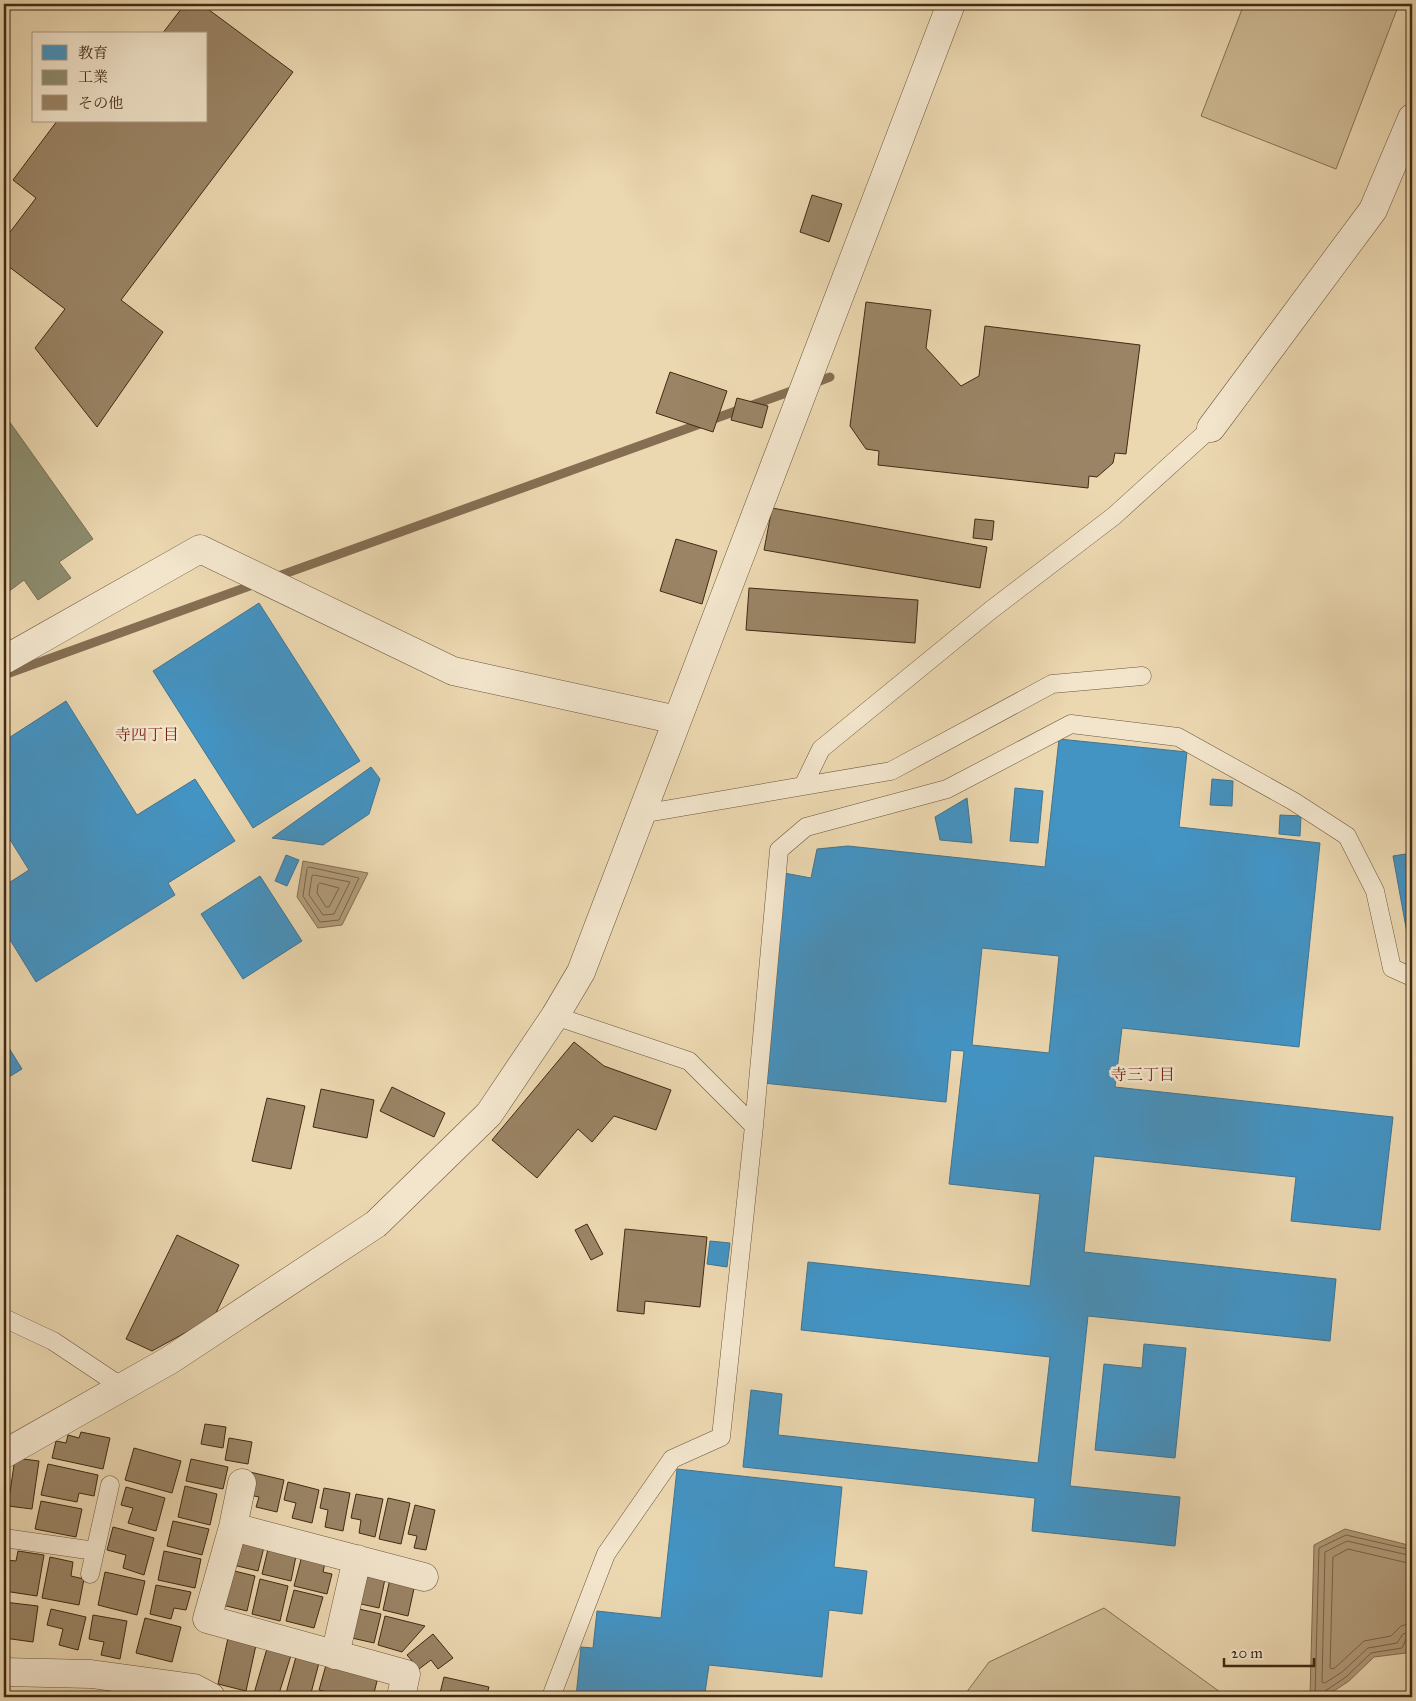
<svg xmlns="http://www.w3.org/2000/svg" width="1416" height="1701" font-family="'IM FELL Great Primer','Noto Serif JP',serif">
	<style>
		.green { fill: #ceba95; stroke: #887254 }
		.water { fill: #b29c7b; stroke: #856e52 }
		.schools { fill: #4393c3; stroke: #43748e; fill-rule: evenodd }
		.industry { fill: #8c8c6e; stroke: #766f53 }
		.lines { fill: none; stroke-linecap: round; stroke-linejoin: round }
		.shore { stroke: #7a6348; stroke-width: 1 }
		.stream { stroke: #856e52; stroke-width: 9 }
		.building { fill: #9a8465; stroke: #422a14 }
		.service-casing { stroke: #6c553b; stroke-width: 19 }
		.minor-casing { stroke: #6c553b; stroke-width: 29 }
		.service { stroke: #f2e5cc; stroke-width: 18 }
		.minor { stroke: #f2e5cc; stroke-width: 28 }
		.labels { text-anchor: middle; stroke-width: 5; stroke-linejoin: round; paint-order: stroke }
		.neighbourhood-label { font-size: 16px; fill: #7a1f14; stroke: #f2e5cc }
	</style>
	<rect width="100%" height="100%" fill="#ebd7b0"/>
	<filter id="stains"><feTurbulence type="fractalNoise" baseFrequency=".004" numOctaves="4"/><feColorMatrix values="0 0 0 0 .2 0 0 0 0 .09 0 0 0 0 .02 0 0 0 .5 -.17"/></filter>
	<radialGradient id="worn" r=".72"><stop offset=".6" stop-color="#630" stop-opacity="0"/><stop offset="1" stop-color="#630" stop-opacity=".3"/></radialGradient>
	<path class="green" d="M1244,4H1399L1336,169L1201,116Z
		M1104,1608L1227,1697H963L989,1662Z"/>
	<path class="water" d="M303,861L368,873L342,925L318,928L297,897Z
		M1345,1529L1412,1546V1635L1406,1653L1374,1657L1349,1681L1325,1697H1310L1314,1545Z"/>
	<path class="schools" d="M259,603L360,761L253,828L153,671Z
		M66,701L137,815L195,779L235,841L168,883L175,895L36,982L4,930V886L29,870L4,830V741Z
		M1059,739L1187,752L1179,827L1320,843L1299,1047L1122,1028L1115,1087L1393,1117L1380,1230L1291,1221L1296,1177L1094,1156L1084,1252L1336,1279L1330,1341L1088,1316L1070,1486L1180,1497L1175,1546L1032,1531L1035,1498L743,1467L751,1390L782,1394L778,1435L1038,1463L1050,1357L801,1330L808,1262L1030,1286L1040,1194L949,1184L964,1051L951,1050L946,1102L763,1083L784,873L811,878L817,849L848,846L1045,867ZM982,948L1059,956L1049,1053L972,1045Z
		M371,767L380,779L369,814L323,845L272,838Z
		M1212,779L1233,781L1232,806L1210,805Z
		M1015,788L1043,791L1038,843L1010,841Z
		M967,798L972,843L940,840L935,817Z
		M1280,815L1301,816L1300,836L1279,834Z
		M1412,853V944H1409L1393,856Z
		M286,855L299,860L287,886L275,881Z
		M260,876L302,941L243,979L201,914Z
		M4,1040L22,1069L4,1080Z
		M710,1241L730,1243L727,1267L707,1264Z
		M1144,1344L1186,1348L1175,1458L1095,1450L1104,1364L1142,1368Z
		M677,1469L842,1487L834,1567L867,1571L862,1614L829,1610L822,1677L709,1665L705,1693L693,1692V1697H576L581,1647L593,1648L597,1611L661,1618Z"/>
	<path class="industry" d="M4,414L93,539L59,562L71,578L38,600L24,580L4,595Z"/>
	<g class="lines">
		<path class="shore" d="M309,867L359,878L339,920L320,922L303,896L307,869Z
			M314,875L350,882L334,914L323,915L309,895L312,876Z
			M320,883L339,888L329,907H326L317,893L318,885Z
			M1412,1556L1347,1541L1325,1552L1322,1682L1325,1683L1342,1672L1368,1648L1397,1643L1403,1634L1412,1631
			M1412,1564L1348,1549L1333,1557L1330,1668L1333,1669L1337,1666L1364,1641L1391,1636L1401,1626L1412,1623
			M1315,1697L1319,1548L1346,1535L1412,1550
			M1323,1697L1325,1691L1346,1677L1371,1653L1402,1648L1406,1639L1412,1637"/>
		<path class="stream" d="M812,384L830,377
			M273,578L797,389
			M4,675L258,583"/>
	</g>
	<path class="building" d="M185,4H201L293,72L121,300L163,332L97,427L35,348L65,309L4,263V240L36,198L13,180L57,121H206V34H162Z
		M812,195L842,204L829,242L800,232Z
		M866,302L931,310L926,348L961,386L979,376L985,326L1140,345L1126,454L1115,453L1113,463L1097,477L1089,476L1088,488L878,465L879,451L866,449L850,426Z
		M670,372L727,391L713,432L656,413Z
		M737,398L768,406L762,428L731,420Z
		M772,508L987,547L980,588L764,550Z
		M975,519L994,521L992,540L973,538Z
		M676,539L717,551L702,604L660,591Z
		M749,588L918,600L915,643L746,630Z
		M574,1042L604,1066L671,1090L656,1130L614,1116L592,1142L578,1129L537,1178L492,1140Z
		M392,1087L445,1113L434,1137L380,1111Z
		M321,1089L374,1100L367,1138L313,1127Z
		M267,1098L305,1106L291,1169L252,1161Z
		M587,1224L603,1254L591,1260L575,1230Z
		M625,1229L707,1237L700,1307L645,1301L644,1314L617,1311Z
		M177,1235L239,1265L214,1317L152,1351L126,1339Z
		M205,1424L226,1427L223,1448L201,1444Z
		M81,1432L110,1438L103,1469L52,1458L56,1441L66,1443L68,1435L79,1438Z
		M229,1438L252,1442L248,1464L225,1460Z
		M134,1448L181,1461L172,1493L125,1480Z
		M15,1458L39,1461L32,1509L8,1506Z
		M191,1459L228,1467L223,1489L186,1481Z
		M48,1464L98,1475L94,1496L79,1493L77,1502L41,1495Z
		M250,1472L284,1480L277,1512L256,1507L259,1497L244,1494Z
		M288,1482L319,1490L312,1523L292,1518L296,1503L284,1500Z
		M185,1486L217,1494L210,1525L178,1517Z
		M126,1487L165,1498L156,1531L128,1523L133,1508L121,1505Z
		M324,1488L350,1493L343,1531L325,1527L328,1510L320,1508Z
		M356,1494L383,1499L375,1537L359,1533L361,1520L351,1518Z
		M388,1498L410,1503L401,1544L379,1539Z
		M41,1501L82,1509L76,1537L35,1529Z
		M415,1505L435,1510L426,1550L414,1548L417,1536L408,1534Z
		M173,1521L209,1529L202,1555L167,1546Z
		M113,1527L154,1538L144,1575L123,1568L126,1555L107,1550Z
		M236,1536L265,1543L258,1571L229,1564Z
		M269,1545L297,1551L291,1581L262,1574Z
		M18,1551L44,1555L37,1596L4,1591L6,1560L16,1561Z
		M164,1551L201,1559L195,1588L158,1580Z
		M303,1552L326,1558L323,1572L332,1574L327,1594L294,1586Z
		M50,1557L73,1562L71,1576L84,1579L79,1605L42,1598Z
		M359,1568L386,1574L379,1608L352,1602Z
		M226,1569L255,1576L247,1611L218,1604Z
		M105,1572L145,1581L137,1615L98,1605Z
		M260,1579L288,1586L280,1621L252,1614Z
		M390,1579L415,1584L408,1616L383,1610Z
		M156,1585L191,1592L186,1610L174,1608L171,1619L150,1614Z
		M294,1590L323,1597L314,1628L286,1621Z
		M4,1602L38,1606L33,1642L4,1638Z
		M350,1607L381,1614L374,1643L343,1636Z
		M51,1609L86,1617L78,1650L59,1645L63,1629L47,1625Z
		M93,1615L127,1621L120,1659L101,1655L104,1642L89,1639Z
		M385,1616L425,1626L402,1652L378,1645Z
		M145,1618L181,1627L172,1662L136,1653Z
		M433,1634L453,1658L438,1669L431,1660L419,1669L407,1655Z
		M228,1638L256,1645L246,1691L218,1684Z
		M268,1645L292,1652L278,1697H253Z
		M297,1653L320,1659L310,1697H285Z
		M326,1665L378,1677L373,1697H347L319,1690Z
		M444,1677L489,1687L486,1697H439Z"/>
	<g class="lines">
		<g class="service-casing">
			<path id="service" d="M803,786L821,749L991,610L1114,516L1211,428
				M641,814L891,771L1052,684L1142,676
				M555,1016L689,1061L754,1126
				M4,1318L53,1341L122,1387
				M4,1538L95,1551
				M90,1574L110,1485
				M551,1697L606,1554L672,1459L721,1437L754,1126L779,850L806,827L947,789L1071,724L1178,737L1293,801L1347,836L1375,891L1392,968L1412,977"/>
		</g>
		<g class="minor-casing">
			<path id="minor" d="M1211,428L1373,210L1412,118
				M4,660L200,549L453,671L677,720
				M4,1454L170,1360L376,1224L489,1114L555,1016L581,972L951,4
				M242,1483L233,1527L207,1619L406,1674L401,1697
				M233,1527L424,1577
				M335,1655L357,1559
				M4,1672L91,1674L194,1688L211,1697"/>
		</g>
		<use href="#service" class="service"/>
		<use href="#minor" class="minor"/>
	</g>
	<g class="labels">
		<g class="neighbourhood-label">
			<text x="147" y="740">寺四丁目</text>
			<text x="1143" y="1080">寺三丁目</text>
		</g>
	</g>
	<rect width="1416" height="1701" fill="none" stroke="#ebd7b0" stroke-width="20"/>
	<rect x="5" y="5" width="1406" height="1691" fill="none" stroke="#422a14" stroke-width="2.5"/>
	<rect x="10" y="10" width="1396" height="1681" fill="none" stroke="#422a14"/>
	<rect x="32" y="32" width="175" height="90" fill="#f2e5cc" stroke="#ac9a82"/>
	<rect x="42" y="45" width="25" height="15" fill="#4393c3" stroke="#ac9a82"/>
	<text x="78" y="58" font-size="15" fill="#422a14">教育</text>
	<rect x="42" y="70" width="25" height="15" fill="#8c8c6e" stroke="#ac9a82"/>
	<text x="78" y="82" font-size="15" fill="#422a14">工業</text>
	<rect x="42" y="95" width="25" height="15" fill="#9a8465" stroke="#ac9a82"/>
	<text x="78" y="108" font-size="15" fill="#422a14">その他</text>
	<path d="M1224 1658v8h90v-8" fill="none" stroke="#422a14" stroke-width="2.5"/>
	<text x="1231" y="1658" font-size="15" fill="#422a14" stroke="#f2e5cc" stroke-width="4" paint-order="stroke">20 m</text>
	<rect width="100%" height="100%" filter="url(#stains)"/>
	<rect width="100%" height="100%" fill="url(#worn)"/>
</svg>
